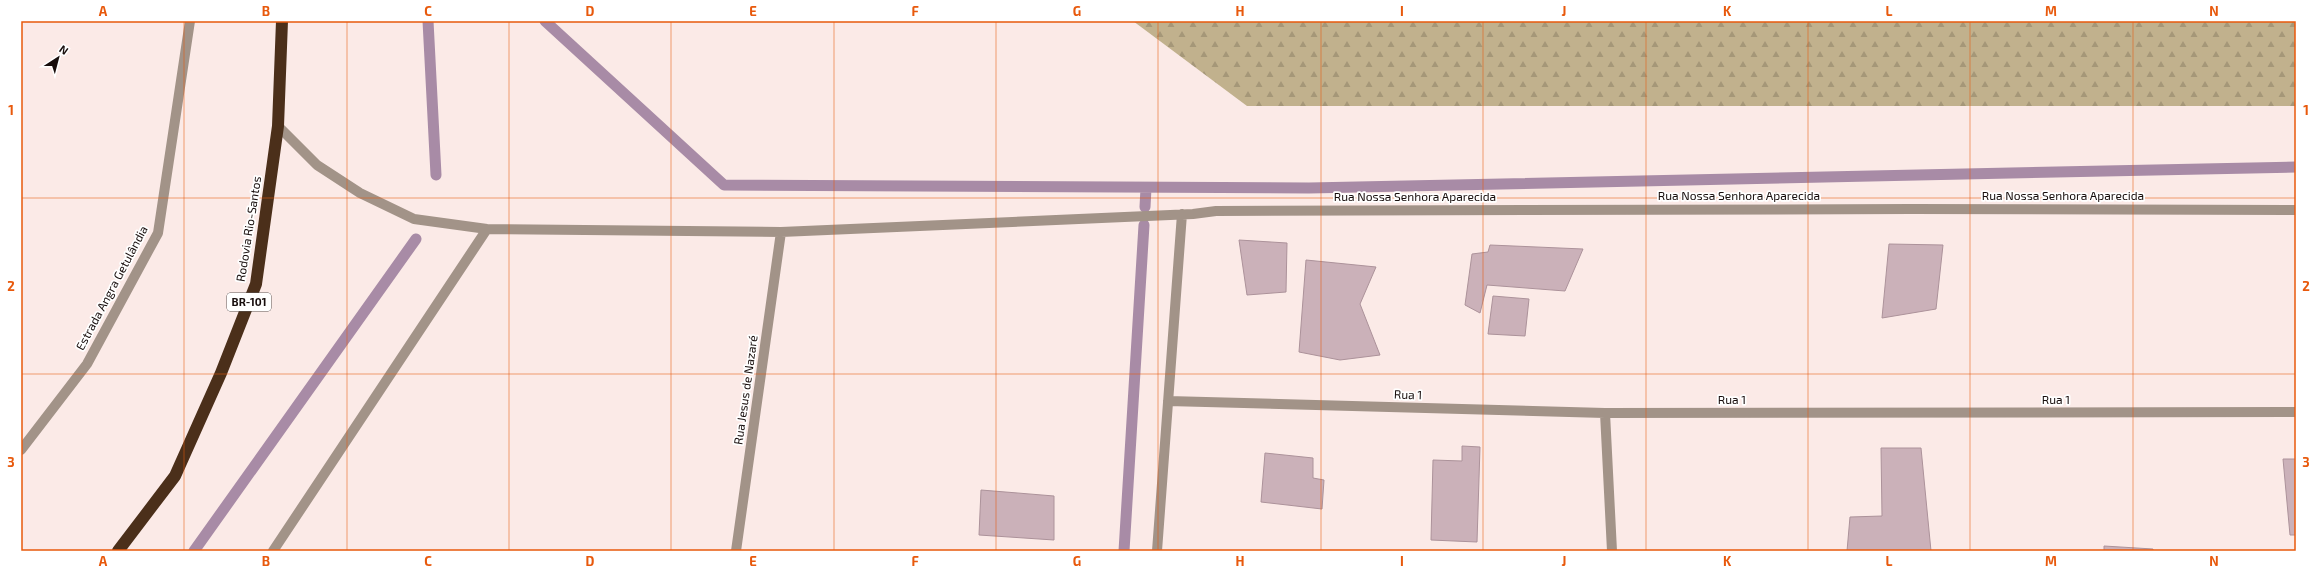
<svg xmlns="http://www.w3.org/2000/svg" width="2317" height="572" font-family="'Exo 2',sans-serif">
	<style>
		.forest { fill: url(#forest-firs) }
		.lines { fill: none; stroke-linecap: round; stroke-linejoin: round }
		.stream { stroke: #a88ba6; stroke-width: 11 }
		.building { fill: #cbb1b9; stroke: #ac929a }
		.minor { stroke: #a29388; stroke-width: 10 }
		.highway { stroke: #4b2f1a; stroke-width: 12 }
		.grid { fill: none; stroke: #e8590c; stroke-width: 1; stroke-opacity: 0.55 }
		.labels { text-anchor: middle; stroke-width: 3.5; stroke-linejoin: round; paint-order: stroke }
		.shield { fill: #fff; stroke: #5d5655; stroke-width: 1 }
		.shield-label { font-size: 11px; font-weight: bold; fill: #170d0c }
		.street-label { font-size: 12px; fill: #170d0c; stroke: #fff }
		.neatline { fill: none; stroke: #e8590c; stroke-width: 1.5 }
		.grid-label { font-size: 13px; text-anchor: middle; font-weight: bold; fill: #e8590c }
	</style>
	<defs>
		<pattern id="forest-firs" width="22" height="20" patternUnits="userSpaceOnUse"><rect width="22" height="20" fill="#c1b18d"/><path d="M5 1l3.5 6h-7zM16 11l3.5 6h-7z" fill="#a59778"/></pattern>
	</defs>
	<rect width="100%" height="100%" fill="#fbeae7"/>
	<path class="forest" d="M1133,21H2296V106H1247Z"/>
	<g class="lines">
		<path class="stream" d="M428,21L436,175
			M545,21L724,185L1309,188L2296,167
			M1145,207L1146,188
			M194,551L416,239
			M1124,551L1144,225"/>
	</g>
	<path class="building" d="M1239,240L1287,243L1286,292L1247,295Z
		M1889,244L1943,245L1936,309L1882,318Z
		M1490,245L1583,249L1565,291L1487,285L1480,313L1465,305L1472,254L1488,252Z
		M1306,260L1376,267L1360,304L1380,355L1340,360L1299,352Z
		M1493,296L1529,299L1525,336L1488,334Z
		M1462,446L1480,447L1477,542L1431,540L1433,460L1462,461Z
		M1881,448H1921L1931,551H1847L1850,517L1882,516Z
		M1265,453L1313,458V478L1324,480L1322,509L1261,502Z
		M2283,459H2296V535H2290Z
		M981,490L1054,496V540L979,535Z
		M2104,546L2153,549V551H2104Z"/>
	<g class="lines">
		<path class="minor" d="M278,126L317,165L360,193L414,219L487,229L781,232L1193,214L1216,211L1911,209L2296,210
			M1168,401L1605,413L2296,412
			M1605,413L1612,551
			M21,450L87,364L158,233L190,21
			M273,551L487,229
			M736,551L781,232
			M1157,551L1182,214"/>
		<path class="highway" d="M118,551L175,476L221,373L256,284L278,126L282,21"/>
	</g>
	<path class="grid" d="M184,21V551M347,21V551M509,21V551M671,21V551M834,21V551M996,21V551M1158,21V551M1321,21V551M1483,21V551M1646,21V551M1808,21V551M1970,21V551M2133,21V551M21,198H2296M21,374H2296"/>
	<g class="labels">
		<rect class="shield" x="227" y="293" width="44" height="18" rx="3"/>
		<g class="shield-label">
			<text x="249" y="306">BR-101</text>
		</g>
		<g class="street-label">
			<text x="1739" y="200">Rua Nossa Senhora Aparecida</text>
			<text x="2063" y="200">Rua Nossa Senhora Aparecida</text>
			<text x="1415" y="201">Rua Nossa Senhora Aparecida</text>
			<text transform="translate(249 229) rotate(-81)" y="4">Rodovia Rio-Santos</text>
			<text transform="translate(112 288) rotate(-62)" y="4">Estrada Angra Getulândia</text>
			<text transform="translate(746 390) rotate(-82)" y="4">Rua Jesus de Nazaré</text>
			<text transform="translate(1408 395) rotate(2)" y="4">Rua 1</text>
			<text x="1732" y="404">Rua 1</text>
			<text x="2056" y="404">Rua 1</text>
		</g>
	</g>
	<rect width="2317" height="572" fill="none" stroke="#ffffff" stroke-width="44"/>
	<g transform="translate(58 58) rotate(36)" stroke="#ffffff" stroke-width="3" paint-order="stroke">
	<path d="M0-3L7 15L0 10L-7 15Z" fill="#170d0c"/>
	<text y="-6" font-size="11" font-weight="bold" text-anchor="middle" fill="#170d0c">N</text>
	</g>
	<rect x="22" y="22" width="2273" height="528" class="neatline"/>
	<g class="grid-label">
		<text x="103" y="16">A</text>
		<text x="266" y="16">B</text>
		<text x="428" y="16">C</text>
		<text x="590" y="16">D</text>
		<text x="753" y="16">E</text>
		<text x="915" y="16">F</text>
		<text x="1077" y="16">G</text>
		<text x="1240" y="16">H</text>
		<text x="1402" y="16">I</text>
		<text x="1564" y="16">J</text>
		<text x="1727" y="16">K</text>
		<text x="1889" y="16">L</text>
		<text x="2051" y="16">M</text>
		<text x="2214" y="16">N</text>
		<text x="11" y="115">1</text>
		<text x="2306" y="115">1</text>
		<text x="11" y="291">2</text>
		<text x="2306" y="291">2</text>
		<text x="11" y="467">3</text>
		<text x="2306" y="467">3</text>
		<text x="103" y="566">A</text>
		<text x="266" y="566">B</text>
		<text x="428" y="566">C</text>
		<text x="590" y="566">D</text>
		<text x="753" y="566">E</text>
		<text x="915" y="566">F</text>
		<text x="1077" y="566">G</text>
		<text x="1240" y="566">H</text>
		<text x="1402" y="566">I</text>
		<text x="1564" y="566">J</text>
		<text x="1727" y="566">K</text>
		<text x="1889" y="566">L</text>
		<text x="2051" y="566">M</text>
		<text x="2214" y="566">N</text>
	</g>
</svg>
